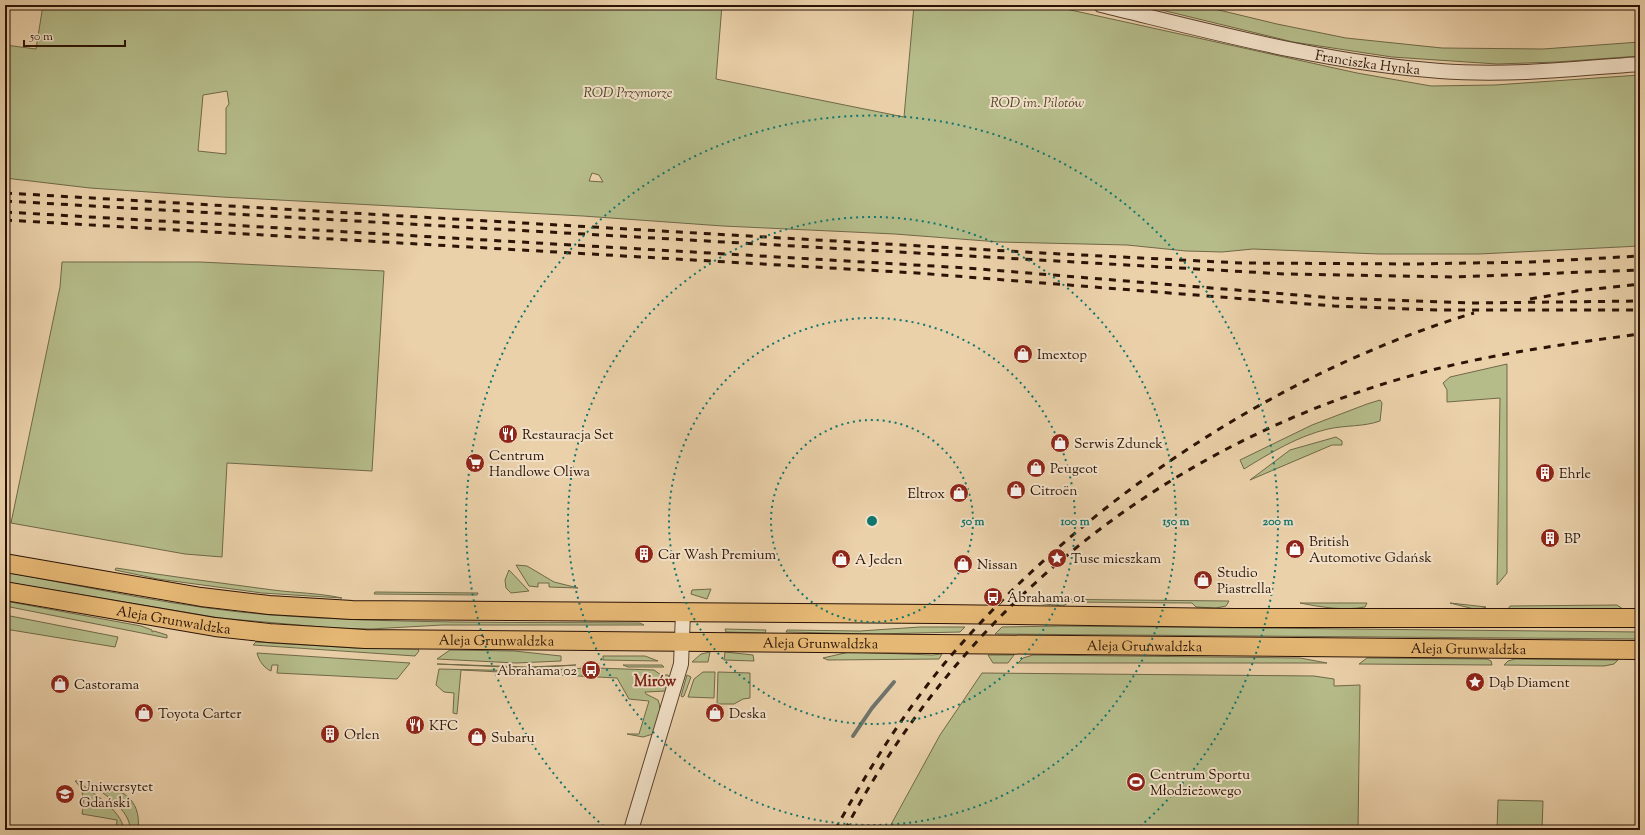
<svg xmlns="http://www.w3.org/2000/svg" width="1645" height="835" font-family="'Sorts Mill Goudy',serif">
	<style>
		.green { fill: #b5bc8a; stroke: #706848; fill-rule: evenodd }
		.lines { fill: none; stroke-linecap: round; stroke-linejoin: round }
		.stream { stroke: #6e746c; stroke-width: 4 }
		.minor-casing { stroke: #5b422e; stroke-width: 16 }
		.major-casing { stroke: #2b1305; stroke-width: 20 }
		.minor { stroke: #f2e1c8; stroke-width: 14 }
		.major { stroke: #e6b875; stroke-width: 18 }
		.rail { stroke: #2b1305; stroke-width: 3; stroke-dasharray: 7 7; stroke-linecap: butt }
		.ring { fill: none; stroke: #0f766e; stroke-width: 2; stroke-dasharray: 2 4 }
		.labels { text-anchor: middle; stroke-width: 4; stroke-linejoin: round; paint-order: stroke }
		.street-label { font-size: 14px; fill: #2b1305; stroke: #f2e1c8 }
		.park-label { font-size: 14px; font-style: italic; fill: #54462d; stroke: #f2e1c8 }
		.poi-label { font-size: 14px; fill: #2b1305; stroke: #f2e1c8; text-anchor: start }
		.neighbourhood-label { font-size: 15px; font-weight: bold; fill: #7a1f14; stroke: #f2e1c8 }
		.centre { fill: #0f766e; stroke: #f2e1c8; stroke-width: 2 }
		.ring-label { font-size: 12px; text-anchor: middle; font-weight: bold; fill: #0f766e; stroke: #f2e1c8; stroke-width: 4; stroke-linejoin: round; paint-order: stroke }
	</style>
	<rect width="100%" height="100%" fill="#ebd1aa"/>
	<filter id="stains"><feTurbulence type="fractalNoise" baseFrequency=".005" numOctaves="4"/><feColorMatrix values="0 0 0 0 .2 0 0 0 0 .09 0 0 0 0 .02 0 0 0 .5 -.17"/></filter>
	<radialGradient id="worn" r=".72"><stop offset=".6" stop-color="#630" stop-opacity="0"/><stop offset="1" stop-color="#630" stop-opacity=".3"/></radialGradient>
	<path class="green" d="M43,5H722L716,79L904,117L914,5H1048L1357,73L1431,86L1495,85L1640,75V246L1479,254H1379L1253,249L1222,252L1186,251L1127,245L999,242L895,234L723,226L583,216L222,197L90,188L5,178V45L36,49ZM227,91L229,104L226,108V154L198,151L203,95ZM592,173L599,175L603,182L589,181Z
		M1141,5H1198L1277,24L1346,38L1442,48L1543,49L1640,42V56L1557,62L1497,64L1392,57L1293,42Z
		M62,262H200L384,271L372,471L227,463L222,557L185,554L11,523L60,287Z
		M1507,364V573L1497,585L1500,398L1447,402V390L1443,383L1450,377Z
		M1380,400L1382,403L1380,421C1363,427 1346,425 1328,429C1298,436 1270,453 1244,469L1240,460L1312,425L1367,404Z
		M1336,437L1342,441V445H1332L1250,480L1290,450Z
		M516,565L527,566L554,582L578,588L549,587V583H538V587L529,586Z
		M116,568C168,576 220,583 273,590C296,593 319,593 342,598L262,593L158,579L115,570Z
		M509,570L529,591L511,593L506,588L505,580Z
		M5,572C93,588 182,608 271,615C394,624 517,622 640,623L644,625H442L371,629L332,628L220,618L5,582Z
		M711,589L707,599L691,594L692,590Z
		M375,592L478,593L477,595L374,594Z
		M1030,599L1229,601L1226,606L1216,608L1196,607L1192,603L1070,602L1063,606L1027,602Z
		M5,601L141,626L152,630V632L154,631L167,635V638L5,606Z
		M1300,603H1367L1365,607C1343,611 1321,607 1300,603Z
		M1450,603L1486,607L1478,610Z
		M1617,605L1626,611L1508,609L1510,606Z
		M5,615L118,637L115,647L5,629Z
		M1061,626L1640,632V639L995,634L1002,627Z
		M920,627H965L960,632L875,634L786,632L787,630L860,631Z
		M725,629L765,630H766L765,633L726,632Z
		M256,642L355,648L418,649L419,651L415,656L253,645Z
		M450,650L514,651L561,656V661L516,663L437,659Z
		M710,652L708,662H692L701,654Z
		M725,652L753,655L754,661L724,660Z
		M849,652L932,655L942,654L939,659L828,660L823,658Z
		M257,653L410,663L397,679L277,673L278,665H272L271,671C264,668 259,661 257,653Z
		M988,655H1014L1008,663H993Z
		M1033,655L1300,658L1327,663H1018L1023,658Z
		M603,656H645L658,661L603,660Z
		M1367,658L1487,659L1491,661L1492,665L1359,664Z
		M1515,659L1618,660L1614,664L1604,666L1504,665L1508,661Z
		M437,664L527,667L576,665L528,668Z
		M623,665H662L664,667H628Z
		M586,668V671H596V668L654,670L661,675H668L669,678L666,691L645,692L646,694L658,700C663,711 657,723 653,734L643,737L627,734H639L649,701L629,699L617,678L461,670L457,714L453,713L454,693L444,692L436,685L439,669L530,671Z
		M703,672H715L714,698L688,697L694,679Z
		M718,672L750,673V698L743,699L734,704H717Z
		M982,673L1314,676L1334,679V686L1360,685L1358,830H888L940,735Z
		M687,675L691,677L684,696L682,697L681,696Z
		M75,781H78C93,794 121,809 124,830H116L117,820L82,814C84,802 85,790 75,781Z
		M90,783C119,787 142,797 138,830H130C131,810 103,794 90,783Z
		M1498,800L1543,801L1542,830H1497Z"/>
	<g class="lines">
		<path class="stream" d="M853,736L872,708L894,682"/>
		<g class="minor-casing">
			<g id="minor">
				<path id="s1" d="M1101,5C1213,32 1325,63 1440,71C1506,76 1574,69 1640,64"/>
				<path d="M631,830L681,664L683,613"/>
			</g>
		</g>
		<g class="major-casing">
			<g id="major">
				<path d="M5,563L201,597L269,605L352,610L940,614L1234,618H1640"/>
				<path id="s2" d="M5,591L215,627L269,633L365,639L1640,650"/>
			</g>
		</g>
		<use href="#minor" class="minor"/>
		<use href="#major" class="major"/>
		<path class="rail" d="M5,193L1042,253L1241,263L1414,264L1531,262L1640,256
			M5,201L1285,274L1454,277L1640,270
			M5,212L967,268L1334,298L1471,303L1640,301
			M5,220L917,273L1334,306L1437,310H1640
			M1530,299L1577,291L1640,284
			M835,830C867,772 902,715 944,664C1077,505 1275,373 1474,313
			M845,830C966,601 1169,443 1417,374C1490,354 1565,344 1640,334"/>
	</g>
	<g class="ring">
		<circle cx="872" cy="521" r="101"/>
		<circle cx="872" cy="521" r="203"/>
		<circle cx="872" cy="521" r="304"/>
		<path d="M608 830A406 406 0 1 1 1136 830"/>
	</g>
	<defs>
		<g id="shop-disc" transform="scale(1)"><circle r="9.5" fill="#8f2418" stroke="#f2e1c8"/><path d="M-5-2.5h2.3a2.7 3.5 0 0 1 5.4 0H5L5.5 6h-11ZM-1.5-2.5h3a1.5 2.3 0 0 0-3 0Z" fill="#fff"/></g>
		<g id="restaurant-disc" transform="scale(1)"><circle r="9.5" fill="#8f2418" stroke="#f2e1c8"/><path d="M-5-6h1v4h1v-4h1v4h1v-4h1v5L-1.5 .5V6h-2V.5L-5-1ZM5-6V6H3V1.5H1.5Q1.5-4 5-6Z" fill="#fff"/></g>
		<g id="supermarket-disc" transform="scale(1)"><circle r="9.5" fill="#8f2418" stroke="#f2e1c8"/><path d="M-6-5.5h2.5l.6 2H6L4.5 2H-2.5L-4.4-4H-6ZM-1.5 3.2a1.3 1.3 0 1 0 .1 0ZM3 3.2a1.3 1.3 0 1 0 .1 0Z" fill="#fff"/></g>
		<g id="building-disc" transform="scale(1)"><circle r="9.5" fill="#8f2418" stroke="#f2e1c8"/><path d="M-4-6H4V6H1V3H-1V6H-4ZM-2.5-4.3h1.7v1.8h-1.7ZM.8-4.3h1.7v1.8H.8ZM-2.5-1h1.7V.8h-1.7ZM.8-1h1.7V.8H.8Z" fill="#fff"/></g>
		<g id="sight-disc" transform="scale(1)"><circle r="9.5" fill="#8f2418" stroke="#f2e1c8"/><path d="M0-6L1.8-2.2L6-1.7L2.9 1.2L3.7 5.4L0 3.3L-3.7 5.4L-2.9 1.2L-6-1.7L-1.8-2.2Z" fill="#fff"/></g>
		<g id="bus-disc" transform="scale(1)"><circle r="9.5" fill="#8f2418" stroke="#f2e1c8"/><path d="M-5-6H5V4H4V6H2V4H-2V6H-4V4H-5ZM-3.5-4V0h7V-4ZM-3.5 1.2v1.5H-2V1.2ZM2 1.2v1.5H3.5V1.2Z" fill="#fff"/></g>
		<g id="stadium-disc" transform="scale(1)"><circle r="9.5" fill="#8f2418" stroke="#f2e1c8"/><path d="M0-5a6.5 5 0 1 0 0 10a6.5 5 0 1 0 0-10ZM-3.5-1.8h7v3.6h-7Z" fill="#fff"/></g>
		<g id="university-disc" transform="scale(1)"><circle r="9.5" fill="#8f2418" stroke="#f2e1c8"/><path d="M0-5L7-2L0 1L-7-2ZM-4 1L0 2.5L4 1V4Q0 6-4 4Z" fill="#fff"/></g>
	</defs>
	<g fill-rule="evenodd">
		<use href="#shop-disc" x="1023" y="354"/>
		<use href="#restaurant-disc" x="508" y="434"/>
		<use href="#shop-disc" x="1060" y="443"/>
		<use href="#supermarket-disc" x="475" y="463"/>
		<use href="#shop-disc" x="1036" y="468"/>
		<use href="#building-disc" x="1545" y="473"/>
		<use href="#shop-disc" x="1016" y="490"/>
		<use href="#shop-disc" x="959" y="493"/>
		<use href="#building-disc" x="1550" y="538"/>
		<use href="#shop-disc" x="1295" y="549"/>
		<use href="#building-disc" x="644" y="554"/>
		<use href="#sight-disc" x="1057" y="558"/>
		<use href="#shop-disc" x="841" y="559"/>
		<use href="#shop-disc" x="963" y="564"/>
		<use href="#shop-disc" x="1203" y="580"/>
		<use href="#bus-disc" x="993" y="597"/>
		<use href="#bus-disc" x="591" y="670"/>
		<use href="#sight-disc" x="1475" y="682"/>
		<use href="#shop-disc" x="60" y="684"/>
		<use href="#shop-disc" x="144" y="713"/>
		<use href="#shop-disc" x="715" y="713"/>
		<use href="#restaurant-disc" x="415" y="725"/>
		<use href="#building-disc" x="330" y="734"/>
		<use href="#shop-disc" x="477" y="737"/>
		<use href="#stadium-disc" x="1136" y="782"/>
		<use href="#university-disc" x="65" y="794"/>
	</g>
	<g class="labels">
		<g class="street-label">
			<text dy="5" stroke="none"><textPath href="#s1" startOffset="273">Franciszka Hynka</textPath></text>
			<text dy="5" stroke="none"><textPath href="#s2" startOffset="171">Aleja Grunwaldzka</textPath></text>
			<text dy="5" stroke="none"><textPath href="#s2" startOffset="495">Aleja Grunwaldzka</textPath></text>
			<text dy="5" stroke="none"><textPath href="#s2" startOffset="819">Aleja Grunwaldzka</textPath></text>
			<text dy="5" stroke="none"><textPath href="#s2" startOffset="1143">Aleja Grunwaldzka</textPath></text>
			<text dy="5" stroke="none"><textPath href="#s2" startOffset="1467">Aleja Grunwaldzka</textPath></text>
		</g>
		<g class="park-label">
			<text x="628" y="97">ROD Przymorze</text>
			<text x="1037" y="107">ROD im. Pilotów</text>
		</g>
		<g class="poi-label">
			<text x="1037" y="359">Imextop</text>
			<text x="522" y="439">Restauracja Set</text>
			<text x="1074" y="448">Serwis Zdunek</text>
			<text x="489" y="460">Centrum<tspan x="489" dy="16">Handlowe Oliwa</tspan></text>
			<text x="1050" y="473">Peugeot</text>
			<text x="1559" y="478">Ehrle</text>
			<text x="1030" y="495">Citroën</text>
			<text x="945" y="498" text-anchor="end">Eltrox</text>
			<text x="1564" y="543">BP</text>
			<text x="1309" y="546">British<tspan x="1309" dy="16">Automotive Gdańsk</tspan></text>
			<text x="658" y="559">Car Wash Premium</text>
			<text x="1071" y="563">Tuse mieszkam</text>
			<text x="855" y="564">A Jeden</text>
			<text x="977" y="569">Nissan</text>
			<text x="1217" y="577">Studio<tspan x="1217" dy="16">Piastrella</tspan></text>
			<text x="1007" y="602">Abrahama 01</text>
			<text x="577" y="675" text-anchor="end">Abrahama 02</text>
			<text x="1489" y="687">Dąb Diament</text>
			<text x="74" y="689">Castorama</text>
			<text x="158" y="718">Toyota Carter</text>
			<text x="729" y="718">Deska</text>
			<text x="429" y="730">KFC</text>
			<text x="344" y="739">Orlen</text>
			<text x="491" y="742">Subaru</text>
			<text x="1150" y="779">Centrum Sportu<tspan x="1150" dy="16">Młodzieżowego</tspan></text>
			<text x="79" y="791">Uniwersytet<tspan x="79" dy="16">Gdański</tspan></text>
		</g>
		<g class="neighbourhood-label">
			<text x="655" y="686">Mirów</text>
		</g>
	</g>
	<circle cx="872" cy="521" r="6" class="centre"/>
	<g class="ring-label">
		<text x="973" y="525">50 m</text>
		<text x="1075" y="525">100 m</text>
		<text x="1176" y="525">150 m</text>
		<text x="1278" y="525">200 m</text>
	</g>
	<rect width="1645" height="835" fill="none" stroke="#ebd1aa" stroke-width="20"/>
	<rect x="6" y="6" width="1633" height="823" fill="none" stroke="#2b1305" stroke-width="2"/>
	<rect x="10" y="10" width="1625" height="815" fill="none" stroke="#2b1305"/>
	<path d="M24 40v6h101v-6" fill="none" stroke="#2b1305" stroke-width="2"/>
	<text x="30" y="40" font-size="12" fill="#2b1305" stroke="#f2e1c8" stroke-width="3" paint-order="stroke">50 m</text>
	<rect width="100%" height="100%" filter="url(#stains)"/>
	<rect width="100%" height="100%" fill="url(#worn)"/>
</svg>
